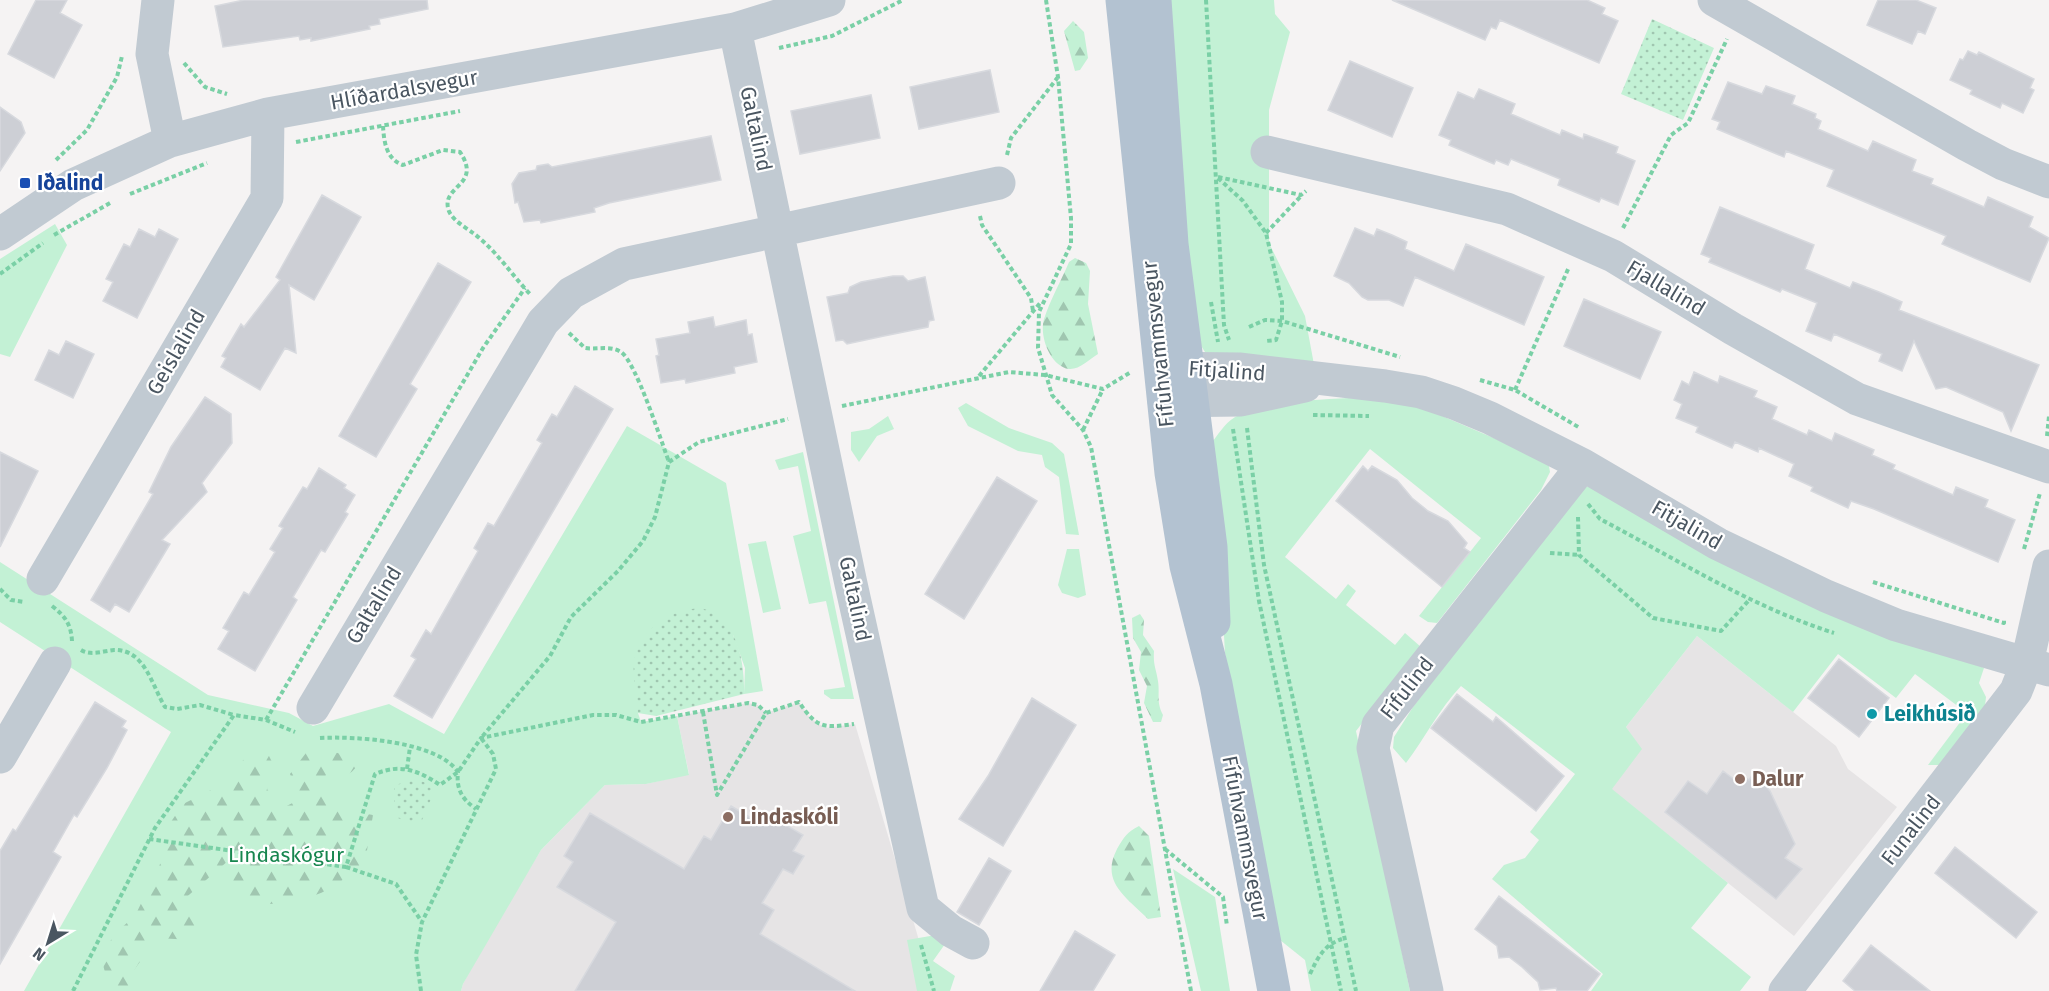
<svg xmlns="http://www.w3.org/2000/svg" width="2049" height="991" font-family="'Fira Sans',sans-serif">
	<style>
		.education { fill: #e6e4e5 }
		.grass { fill: #c3f1d5 }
		.forest { fill: url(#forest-firs) }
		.park { fill: url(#park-dots) }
		.building { fill: #cdcfd5; stroke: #d7d9de; stroke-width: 1.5 }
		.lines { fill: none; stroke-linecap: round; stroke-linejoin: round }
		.path { stroke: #7ad0a6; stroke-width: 4; stroke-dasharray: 4.5 3; stroke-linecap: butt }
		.minor { stroke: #c1cad2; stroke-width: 33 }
		.major { stroke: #b3c2d1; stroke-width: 33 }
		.transit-dot { fill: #1a4fb4; stroke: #fff; stroke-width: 2 }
		.culture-dot { fill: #0f9aa8; stroke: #fff; stroke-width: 2 }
		.education-dot { fill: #8d6e63; stroke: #fff; stroke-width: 2 }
		.labels { text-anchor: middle; stroke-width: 4.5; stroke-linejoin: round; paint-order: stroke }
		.street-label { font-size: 21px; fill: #4a5661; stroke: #fff }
		.transit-label { font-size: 21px; font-weight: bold; fill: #164399; stroke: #fff; text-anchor: start }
		.culture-label { font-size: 21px; font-weight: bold; fill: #0d838f; stroke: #fff; text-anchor: start }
		.education-label { font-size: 21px; font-weight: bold; fill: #785e54; stroke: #fff; text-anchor: start }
		.park-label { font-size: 21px; fill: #17864f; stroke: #fff }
	</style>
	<defs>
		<pattern id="forest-firs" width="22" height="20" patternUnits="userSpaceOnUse" patternTransform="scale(1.5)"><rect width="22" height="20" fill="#c3f1d5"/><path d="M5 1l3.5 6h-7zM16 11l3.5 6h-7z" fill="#a0c6b0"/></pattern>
		<pattern id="park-dots" width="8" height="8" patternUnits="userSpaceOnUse" patternTransform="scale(1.5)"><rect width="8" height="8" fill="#c3f1d5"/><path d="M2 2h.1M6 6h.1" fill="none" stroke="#a0c6b0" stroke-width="1.8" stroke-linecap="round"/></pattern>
	</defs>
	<rect width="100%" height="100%" fill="#f5f3f3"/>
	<path class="education" d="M1697,636L1836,746L1848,769L1897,807L1794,936L1611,789L1641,749L1626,727Z
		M799,702L810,718L825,728L855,724L934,991H461L463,984L485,942L541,850L605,785L646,784L689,774L677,716L748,703L758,705L766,713Z"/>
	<path class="grass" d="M1161,0H1274L1275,14L1290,32L1269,110V243L1305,316L1315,370L1205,352L1198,341Z
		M55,224L67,245L10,357L0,354V259Z
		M1349,398L1414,404L1548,461L1550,472L1541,490L1437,623L1428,622L1419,616L1481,538L1370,449L1285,557L1336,599L1348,584L1356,591L1346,605L1395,645L1405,633L1421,647L1356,731L1410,991H1311L1305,960L1280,940L1225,653L1213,441C1220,432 1227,420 1239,415C1273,401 1312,400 1349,398Z
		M966,403L1009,428L1052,443L1064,454L1079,535L1066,534L1059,477L1045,467L1042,455L1018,451L968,426L958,408Z
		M888,416L894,429L877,436L859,462L851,450V432L869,429Z
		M627,426L726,483L763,691L744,694L745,668L733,635L638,713L641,722L677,716L689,775L646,784L605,785L541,850L463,984L461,991H24L171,732L0,622V562L208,695L289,713L313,726L389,704L444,734Z
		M803,452L854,699H831L824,694V690L845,687L826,601L809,604L793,536L811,531L798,466L779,470L775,460Z
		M1597,486L1984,668L1979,683L1986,697L1985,706L1939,765H1928L1967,713L1915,674L1896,698L1838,654L1793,712L1697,636L1626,727L1642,749L1612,789L1728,883L1691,928L1751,977L1740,991H1591L1603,974L1492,879L1504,865L1525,858L1539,840L1530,832L1575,774L1461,686C1439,709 1425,738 1406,763L1393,748L1394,737L1413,707L1583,487Z
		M766,541L781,609L763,613L748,544Z
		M1067,549H1079L1086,595L1078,598L1062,593L1058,585Z
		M1173,869L1215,897L1230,991H1201Z
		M936,935L945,944L933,961L955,976L950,991H917L907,940Z"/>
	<path class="forest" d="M1073,21L1084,32L1088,58L1080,70L1075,71L1064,31Z
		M1075,258L1086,263L1090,271L1088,304L1098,354C1090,359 1079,370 1069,369C1050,366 1039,336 1044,319C1050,300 1061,281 1069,262Z
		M1140,614L1144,620L1143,635L1154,651C1153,665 1156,668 1158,681C1160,694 1156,702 1163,715L1161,722H1153L1144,703L1147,686L1139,670L1141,652L1133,638L1132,618Z
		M309,749L338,753L359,763C350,777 342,778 326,775L320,785L334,797L337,809L373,815L365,862C353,871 341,883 327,890C307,901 249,912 231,897L229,860L182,901L202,923L193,940L157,938L129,977L147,991H110L102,961L113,935L135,916L161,862L152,850L183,804L219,786L248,755L269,756L274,766L267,789L281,809L300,799L290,774Z
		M1139,826L1149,836L1161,917L1148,919C1126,897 1100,882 1117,849C1124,837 1127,832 1139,826Z"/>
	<path class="park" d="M1652,19L1714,48L1683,120L1621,94Z
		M701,608C737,618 745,661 744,694L656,716L638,713C637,699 631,670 635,657C643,627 672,609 701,608Z
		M414,778L426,783L434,792L422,820L413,824L398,818L394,808V786Z"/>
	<path class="building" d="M36,0H67L60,13L82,25L54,78L8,54Z
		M244,0H427L428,9L379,19L380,24L369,26L370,29L311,41V38L300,40L299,36L223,47L215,6Z
		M1392,0H1587L1605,8L1602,14L1618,21L1599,63L1500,20L1496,29L1491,27L1485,40Z
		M1878,0H1916L1936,8L1925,34L1918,31L1912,44L1867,25Z
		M1968,51L1977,55L1979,52L2034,79L2030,88L2034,90L2023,113L2002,103L2000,108L1970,94L1972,90L1950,80L1960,59L1963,60Z
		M1350,61L1413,88L1392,137L1328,110Z
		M990,70L999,112L919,129L910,87Z
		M1728,82L1762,94L1766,86L1795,96L1792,104L1816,114L1815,118L1821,121L1818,129L1868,151L1873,141L1916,160L1912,171L1933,179L1931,184L1984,207L1988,197L2033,217L2029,227L2049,238L2030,282L1942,244L1946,236L1827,186L1834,170L1786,151L1784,157L1717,129L1720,122L1712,119Z
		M1479,89L1515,104L1511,114L1560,135L1562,130L1583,139L1584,134L1600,140L1618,147L1616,153L1635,161L1618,205L1601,198L1599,202L1558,185L1560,179L1511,159L1508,165L1496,160L1494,164L1449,145L1451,140L1439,135L1458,92L1474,99Z
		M871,95L880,138L800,154L791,111Z
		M0,107L21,122L25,133L0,171Z
		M711,136L721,180L609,203L594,208L595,212L541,223L540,220L524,222L518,202L515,203L512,184L519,173L536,170L537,166L548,164L552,167Z
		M322,195L361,217L314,300L289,285L296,353L285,348L260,390L221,367L226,358L222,356L241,324L244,327L280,280L276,277Z
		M1720,207L1814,245L1805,269L1850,288L1853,282L1879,292L1902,302L1899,310L2039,365L2011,431L2003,412L1946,387L1936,389L1914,341L1902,371L1879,361L1882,354L1834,334L1831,341L1806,331L1817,303L1782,289L1780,292L1709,262L1711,258L1701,254Z
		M1355,228L1374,236L1377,229L1392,235L1407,242L1405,249L1454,271L1466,244L1544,277L1524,325L1415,277L1403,306L1389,300H1368L1362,297L1349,283L1334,276Z
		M139,229L155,237L159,229L178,239L137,318L103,301L113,282L106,279L124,244L130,247Z
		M438,263L471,282L410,384L417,389L376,457L339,436Z
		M893,276H903L908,281L925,277L934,320L929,321L928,327L884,336L847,344L843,340L836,341L827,297L848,293L850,287L861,282Z
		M1584,299L1661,332L1640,379L1564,346Z
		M713,317L715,327L746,320L748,335L752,334L757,362L734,367L735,373L686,383L685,379L661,383L656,356L659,355L656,339L690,333L688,322Z
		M66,341L94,354L73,398L35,380L49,350L59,355Z
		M1694,372L1718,383L1720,376L1757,391L1754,397L1777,407L1772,419L1807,435L1809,430L1832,441L1835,433L1874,450L1872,455L1895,465L1893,469L1953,495L1956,487L1988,500L1985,507L2015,520L1998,562L1874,509L1851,501L1848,508L1811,491L1813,487L1789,476L1794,464L1759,448L1758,452L1735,442L1732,448L1696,432L1698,427L1676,418L1682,404L1674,400L1682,381L1689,385Z
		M575,386L613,409L432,718L394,696L416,659L411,656L426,630L431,634L478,551L474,548L488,523L494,526L542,443L537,440L552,414L557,417Z
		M205,397L231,414L232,443L202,483L207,492L162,540L170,544L129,612L115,604L110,612L91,600L153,494L149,492L171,447Z
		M0,452L38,471L0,547Z
		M1363,466L1368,471L1372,466L1397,480L1412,498L1428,511L1448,521L1467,543L1464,548L1470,552L1442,587L1336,501Z
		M319,468L346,485L344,488L355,495L345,512L348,514L325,552L321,550L293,597L297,600L255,671L218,649L229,631L223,628L244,592L249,595L275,552L270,549L283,528L279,526L303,487L307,489Z
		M997,477L1037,501L964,619L925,594Z
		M1839,659L1889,698L1859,737L1808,698Z
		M1457,694L1493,722L1496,717L1564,776L1536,811L1431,728Z
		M1032,698L1076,725L1003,846L959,819L988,776Z
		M95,702L126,721L122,727L127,730L107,768L77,817L74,815L53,852L61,857L0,964V851L13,829L16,831Z
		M1723,771L1735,780L1740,773L1749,780L1754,773L1770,791L1795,844L1785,858L1802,869L1776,899L1665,812L1688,781L1707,794Z
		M731,806L756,821L762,811L803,835L793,851L804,856L793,874L783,869L762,903L774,910L760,934L855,991H575L616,922L557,887L573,862L564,856L590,813L684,869L704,836L711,840Z
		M1955,847L2037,912L2016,938L1935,873Z
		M989,858L1011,871L979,925L957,912Z
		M1499,896L1600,974L1587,991H1557L1556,988L1540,990L1538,982L1522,967L1509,957L1499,958L1497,946L1475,929Z
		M1075,931L1115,955L1093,991H1040Z
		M1871,945L1930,991H1855L1843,981Z"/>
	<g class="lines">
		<path class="path" d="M1046,0L1058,77L1071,218V244L1039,312L1038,348L1052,395L1083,430L1091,447L1191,991
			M1206,0L1224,325L1229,340
			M779,48L832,36L903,0
			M184,63L205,87L227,94
			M383,126C384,142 386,159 403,165L443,150L460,152C482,185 443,185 448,208C450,219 465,227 473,233C496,250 511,274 530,294
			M296,142L460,111
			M1007,155L1011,138L1058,77
			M56,160L87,130L117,77L122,56
			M1218,177L1301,195L1306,191
			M1218,178L1243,201L1266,233L1282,302V321L1276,340L1266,341
			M130,194L207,163
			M980,216L982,225L1031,298L1033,311
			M1623,228L1671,135L1688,123L1727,39
			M1266,233L1301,196
			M54,235L110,203
			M0,274L43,243
			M1211,302L1218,342
			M1249,327L1265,320L1282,321L1400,357
			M569,333L585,348C596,350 610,345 621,352C636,362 661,441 669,462
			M979,376L1041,302
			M1480,380L1515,390L1580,428
			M1515,390L1569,267
			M842,406L1009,372L1045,375L1103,389L1131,372
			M1313,415L1369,416
			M1247,428L1264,565L1356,991
			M1233,429L1259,601L1341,991
			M1083,430L1103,389
			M2047,436L2049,416
			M1588,504L1600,519C1676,559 1752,607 1834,633
			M1578,517L1579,555L1653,618L1721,631L1750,599
			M2024,549L2040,493
			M1550,553L1579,555
			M1873,582L2004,623V620
			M0,589L11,600L24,602
			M52,606C65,616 71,624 72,641
			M81,650C91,656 103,651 114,650C145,649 152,686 165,707L177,709L200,705L234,715
			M703,712L717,795L766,713L799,702C817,729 824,728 854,724
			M266,720L483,348L525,288
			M320,738C355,736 437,741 458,772C456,789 462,799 476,809
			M407,769L410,747
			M149,839L346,867L375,774C401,763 419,771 440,785L458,772L481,738L593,715H616L641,722L748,703L758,705L766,713
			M1165,849L1223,897L1227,926
			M346,867L396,884L422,922
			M921,945L934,991
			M1310,974C1318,957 1324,945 1342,939
			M73,991L155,828L234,715L266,720L295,732
			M421,991L416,955L422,922L496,769L493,754L481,738L550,656L571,617L618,571L643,541L655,517L669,462L699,442L788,419"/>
		<path class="minor" d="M158,0L152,54L170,141
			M1714,0L1967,145L2003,164L2049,182
			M735,29L851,584L923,908L951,931L973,943
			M1267,152L1507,209L1613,256L1733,329L1857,399L2049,467
			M0,234L73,185L170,141L268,114L735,29L829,0
			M1161,368L1239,369L1385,386L1421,392L1454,403L1490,418L1583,465L1718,544L1826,596L1896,625L2049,670
			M1164,401L1241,400L1305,386
			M43,579L267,198L268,114
			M313,708L543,322L571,293L624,264L999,183
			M0,757L55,663
			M1427,991L1373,748L1378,725L1583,465
			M1785,991L2016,691L2027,663L2049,566"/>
		<path class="major" d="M1122,0L1171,473L1186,566L1216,684L1274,991
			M1155,0L1172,244L1211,547L1214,622"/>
	</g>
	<rect class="transit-dot" x="19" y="177" width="12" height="12" rx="3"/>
	<circle class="culture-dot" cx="1872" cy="714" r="6"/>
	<g class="education-dot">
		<circle cx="1740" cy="779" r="6"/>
		<circle cx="728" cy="817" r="6"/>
	</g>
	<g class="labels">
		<g class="street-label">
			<text transform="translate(404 90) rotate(-10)" y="7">Hlíðardalsvegur</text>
			<text transform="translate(756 129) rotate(78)" y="7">Galtalind</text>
			<text transform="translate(1666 288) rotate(31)" y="7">Fjallalind</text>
			<text transform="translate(1158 344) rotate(-96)" y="7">Fífuhvammsvegur</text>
			<text transform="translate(176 352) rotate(-60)" y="7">Geislalind</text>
			<text transform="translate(1227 371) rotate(4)" y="7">Fitjalind</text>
			<text transform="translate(1687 525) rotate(30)" y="7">Fitjalind</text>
			<text transform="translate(855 599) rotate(78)" y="7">Galtalind</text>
			<text transform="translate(374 605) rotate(-59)" y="7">Galtalind</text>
			<text transform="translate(1407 688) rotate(-52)" y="7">Fífulind</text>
			<text transform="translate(1911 830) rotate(-52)" y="7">Funalind</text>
			<text transform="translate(1245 838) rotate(79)" y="7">Fífuhvammsvegur</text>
		</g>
		<g class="transit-label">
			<text x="37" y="190">Iðalind</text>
		</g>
		<g class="culture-label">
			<text x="1884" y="721">Leikhúsið</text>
		</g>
		<g class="education-label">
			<text x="1752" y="786">Dalur</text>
			<text x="740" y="824">Lindaskóli</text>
		</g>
		<g class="park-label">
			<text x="286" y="862">Lindaskógur</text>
		</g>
	</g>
	<g transform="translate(48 943) rotate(218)" stroke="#ffffff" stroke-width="4.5" paint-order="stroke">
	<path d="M0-4.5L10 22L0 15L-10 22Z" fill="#4a5661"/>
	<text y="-9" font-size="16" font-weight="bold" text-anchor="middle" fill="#4a5661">N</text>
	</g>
</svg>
